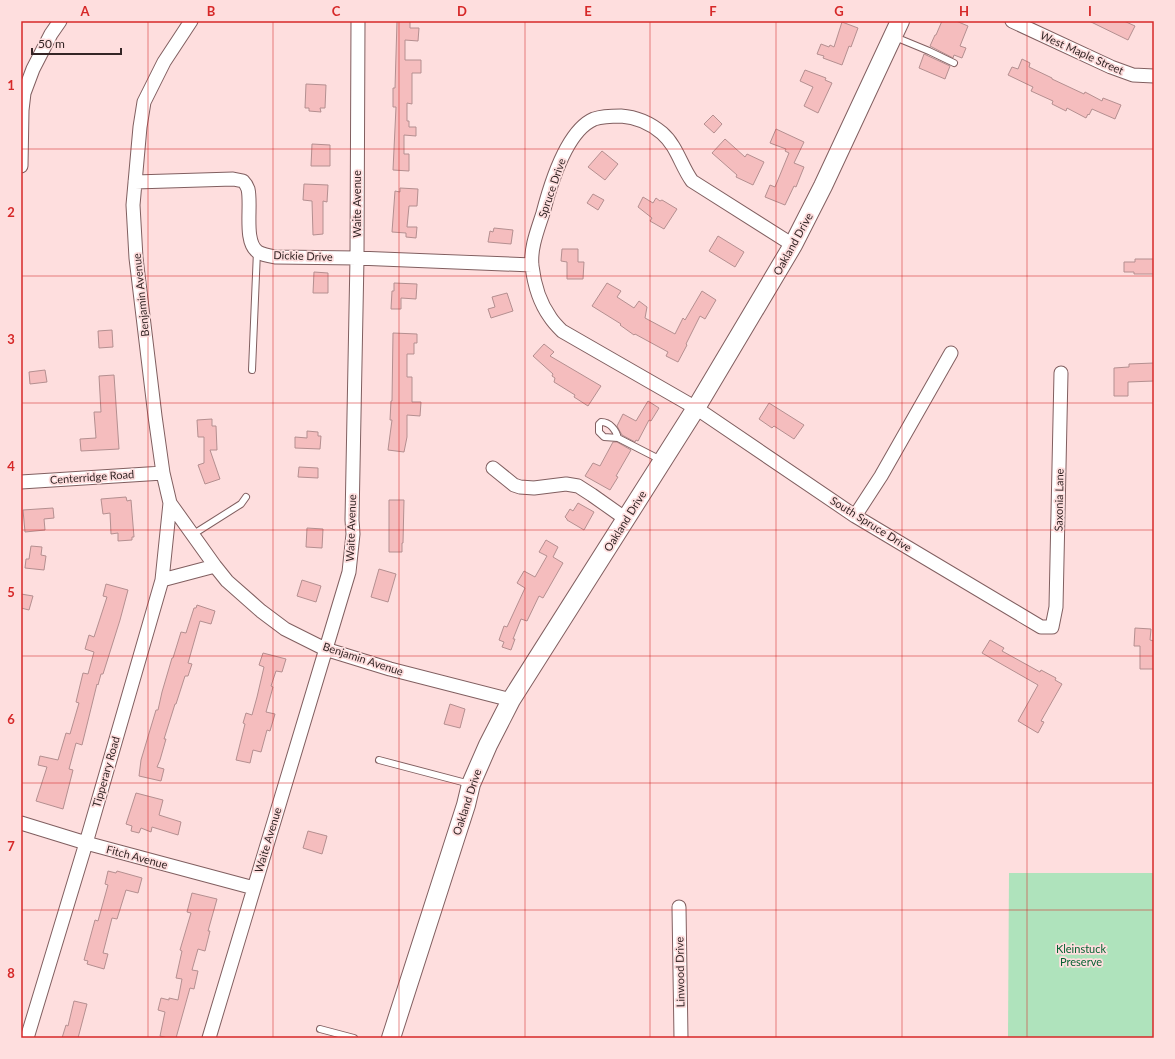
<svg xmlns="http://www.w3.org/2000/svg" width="1175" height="1059" font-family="Lato,sans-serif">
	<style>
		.green { fill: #afe3bc }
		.building { fill: #f5bdbe; stroke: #b48f90 }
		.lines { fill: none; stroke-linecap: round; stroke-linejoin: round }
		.lane-casing { stroke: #815f60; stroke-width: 8 }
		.street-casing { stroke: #815f60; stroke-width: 15 }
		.secondary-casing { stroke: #815f60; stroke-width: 20 }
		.lane { stroke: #fff; stroke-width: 6 }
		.street { stroke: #fff; stroke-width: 13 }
		.secondary { stroke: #fff; stroke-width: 18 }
		.grid { fill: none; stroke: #d62828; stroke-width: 1; stroke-opacity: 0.55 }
		.labels { text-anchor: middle; stroke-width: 3.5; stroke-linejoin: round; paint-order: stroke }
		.street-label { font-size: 11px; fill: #342626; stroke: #fedede }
		.park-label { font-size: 11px; fill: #066232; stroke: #fedede }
		.neatline { fill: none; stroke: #d62828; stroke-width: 1.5 }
		.grid-label { font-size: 13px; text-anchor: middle; font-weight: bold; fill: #d62828 }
	</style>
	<rect width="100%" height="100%" fill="#fedede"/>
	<path class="green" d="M1009,873H1154V1038H1008Z"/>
	<path class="building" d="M397,21H410V28H419L418,41L405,40V60H421V73H412V104L407,103V121H409V127H416V136L404,135V154H409V171L393,170L396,107H393V88H395Z
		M942,21H956L968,26L960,46L966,48L962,58L954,55L953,58L930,46L935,35H936Z
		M1089,21H1124L1135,26L1128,40Z
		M842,22L858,28L851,47L849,46L842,65L823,58L824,56L817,54L821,44L829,47L830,45L834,47Z
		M924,54L950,66L945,79L919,68Z
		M1022,59L1030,63L1029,67L1052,78V79L1084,94L1085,92L1102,101L1103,98L1121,105L1115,119L1092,109L1089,115L1088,114L1086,118L1067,108L1066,111L1052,104L1053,101L1031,91L1033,87L1008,75L1012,67L1018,69Z
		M805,70L826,78L825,80L832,83L818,113L804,106L813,87L800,81Z
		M306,84L326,85L325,108H320L321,112L309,111V108H305Z
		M713,115L722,124L714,133L704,124Z
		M776,129L804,142L794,163L804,167L796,187L794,186L785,205L765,197L770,185L775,187L789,153L785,151L786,149L770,143Z
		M725,139L745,157L747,154L764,162L753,185L736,177L737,175L712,153Z
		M312,144L330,145V166H311Z
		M602,151L618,164L605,180L588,167Z
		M304,184L328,185L327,202L323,201V234L313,235L312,201L303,200Z
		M400,188L418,189L417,206H409L407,227H417L416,238L406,237V233L392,232L395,191L400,192Z
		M593,194L604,200L598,210L587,203Z
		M643,197L653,203L656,198L660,201L662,200L677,209L664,229L650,221L652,218L638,207Z
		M494,228L513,230L511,244L488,242L490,231L493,232Z
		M718,236L744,252L735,267L709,251Z
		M562,249H578V262H584L583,279H567V262L561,261Z
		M1135,259H1154V274H1134V272H1124V262H1135Z
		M314,272L328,273V293H313Z
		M394,283L417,284L416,299L401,298V309H391L392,291H394Z
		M607,283L621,291L617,297L634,308L639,301L647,307L645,318L675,334L683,318L685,320L702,291L716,300L705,319L700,316L686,344L687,345L678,362L666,356L668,352L635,334L634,335L620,325L621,324L592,306Z
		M507,293L513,311L491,318L488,309L495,307L492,297Z
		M112,330L113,347L99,348L98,331Z
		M393,333L417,334V343H414V354H407V377H412V402H421L420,416L407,415V437L404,452L388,450L392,420H390L391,401H392Z
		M544,344L554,352L550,356L601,386L588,406L574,397L575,395L554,382L555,378L552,376L553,374L533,356Z
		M1154,363V381L1128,382V396H1114V368L1129,367V364Z
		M45,370L47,382L30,384L29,372Z
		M114,375L119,449L81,451L80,439L96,438L94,412H101L99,376Z
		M648,401L659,408L651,421L649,420L638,441L636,440L635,442L622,435L617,426L623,414L636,421Z
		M769,403L804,425L794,439L774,426L772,428L759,419Z
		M212,419V426H216L217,450H210L220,479L205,484L198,465L204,463V437H198L197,420Z
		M307,431L318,432V436H321L320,449L295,448V437L307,438Z
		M613,442H617L631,450L616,476L618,477L610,490L585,476L593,463L600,466Z
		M299,467L318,468V478L298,477Z
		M126,497L127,501L131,500L134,537H132V540L118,541V533L111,534L110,513L103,514L101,499Z
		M389,500H404L403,543H402V552H389Z
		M578,503L594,512L584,530L567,520V519L565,517L570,509L573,511Z
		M53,508L54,518L44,519L45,530L25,532L23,510Z
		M307,528L323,529L322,548L306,547Z
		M546,540L558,547L553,557L563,563L543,598L539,596L527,621L521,619L513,639H515L511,650L502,647L504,642L499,640L504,626L507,627L525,588L517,583L524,571L535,577L547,556L539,552Z
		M31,546L42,547L41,555L46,556L44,570L25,568L26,559H29Z
		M379,569L396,574L388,602L371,597Z
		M302,580L321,586L316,602L297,596Z
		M106,584L128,590L120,620L103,674H101L98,685L97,684L82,745L76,743L69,769L73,770L63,809L36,801L47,767L38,765L40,756L58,760L66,733L70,734L79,703L76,702L83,673L88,674L94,652L85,649L89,635L94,637L107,597L103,596Z
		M21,594L33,596L29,610L21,608Z
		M197,605L215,611L211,624L200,621L188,663L192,664L188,676H185L176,704H175L164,739H166L160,760L157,767L164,769L161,781L139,776L141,760L156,710H158L162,692L172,658H173L181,632L186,633L194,608H196Z
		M1135,628L1151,629L1150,640L1154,641V669H1140V646H1134Z
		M990,640L1004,648L1002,651L1040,672L1041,670L1056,678L1055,680L1062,684L1041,721L1044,722L1038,733L1018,721L1038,685L982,653Z
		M263,653L286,659L282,672L276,671L271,686L273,687L266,712L275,714L270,731L267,730L261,752L253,750L250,763L236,760L245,724L243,723L246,713L252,715L257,697L264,667L259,665Z
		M450,704L465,709L460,728L444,724Z
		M136,793L163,800L159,815L181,822L178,835L152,827L151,832L141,828L139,833L131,831L132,826L126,824Z
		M308,831L327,836L322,854L303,848Z
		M108,871L116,873L117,871L142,878L138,893L126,890L117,919L112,918L103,953L108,954L104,969L87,964L88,961L84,960L95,920L98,921L108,885L105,884Z
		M192,893L217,899L208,931H210L205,951L198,949L192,970L198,971L194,989L190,988L176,1038H168L160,1036L165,1012L158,1010L161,998L169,1000V998L178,1000L182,979L176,978L182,951L180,950L191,913L187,912Z
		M74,1001L87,1004L78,1038H62L66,1025L68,1026Z"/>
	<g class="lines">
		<g class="lane-casing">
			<path id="lane" d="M895,37L929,51L954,63
				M252,370L257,251
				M618,438C616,430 610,422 601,422L599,424V432L604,437L618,438L661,460
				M192,535L241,504L246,497
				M379,760L470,784
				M320,1029L354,1038"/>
		</g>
		<g class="street-casing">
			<path id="street" d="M191,21L164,62L144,102L140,127L133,205L136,258L155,416L163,473L170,503L215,566L227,581L261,611L285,629L325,649L390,669L511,700
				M1012,21L1111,67L1133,75L1154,76
				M21,166L22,110L24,93L33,69L51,34L60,21
				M135,182L233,179L243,181C245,183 247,186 248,189C252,205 243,242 258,252C263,255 270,256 276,257L357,258L532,265
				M793,245L692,181C681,166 677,146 662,133C650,123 636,117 621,116C611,116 603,116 594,119C566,131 550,186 543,213C538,229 530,248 532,266C534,283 540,303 550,317C553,322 558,327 562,331L696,408L855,516L1041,627H1052L1056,607L1061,373
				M493,468L514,485L520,487L534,488L566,484L578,486L592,495L626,519
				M21,482L163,473
				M855,516L881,476L951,353
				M162,580L215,566
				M21,823L86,843L254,888
				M679,907L681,1038
				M27,1038L86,843L162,580L170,503
				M209,1038L349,572L353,534L352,520L357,258L358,21"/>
		</g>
		<g class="secondary-casing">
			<path id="secondary" d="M391,1038L466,805L471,784L488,745L511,700L696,408L793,245L823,186L900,21"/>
		</g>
		<use href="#lane" class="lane"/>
		<use href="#street" class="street"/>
		<use href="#secondary" class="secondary"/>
	</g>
	<path class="grid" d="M148,21V1038M273,21V1038M399,21V1038M525,21V1038M650,21V1038M776,21V1038M902,21V1038M1027,21V1038M21,149H1154M21,276H1154M21,403H1154M21,530H1154M21,656H1154M21,783H1154M21,910H1154"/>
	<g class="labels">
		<g class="street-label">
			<text transform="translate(1082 53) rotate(24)" y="4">West Maple Street</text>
			<text transform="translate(552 188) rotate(-71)" y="4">Spruce Drive</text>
			<text transform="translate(357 204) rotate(-90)" y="4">Waite Avenue</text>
			<text transform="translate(793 244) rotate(-61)" y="4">Oakland Drive</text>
			<text transform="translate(303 256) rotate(2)" y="4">Dickie Drive</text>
			<text transform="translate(141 295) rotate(-96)" y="4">Benjamin Avenue</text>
			<text transform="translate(92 477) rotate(-4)" y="4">Centerridge Road</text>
			<text transform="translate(1059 500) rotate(-89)" y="4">Saxonia Lane</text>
			<text transform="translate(625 521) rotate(-58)" y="4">Oakland Drive</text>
			<text transform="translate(871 524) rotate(32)" y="4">South Spruce Drive</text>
			<text transform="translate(351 528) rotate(-88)" y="4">Waite Avenue</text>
			<text transform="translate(363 659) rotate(18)" y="4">Benjamin Avenue</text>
			<text transform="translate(106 772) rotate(-74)" y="4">Tipperary Road</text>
			<text transform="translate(467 802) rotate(-72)" y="4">Oakland Drive</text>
			<text transform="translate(268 840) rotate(-73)" y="4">Waite Avenue</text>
			<text transform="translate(137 857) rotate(15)" y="4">Fitch Avenue</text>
			<text transform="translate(680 972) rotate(-91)" y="4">Linwood Drive</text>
		</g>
		<g class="park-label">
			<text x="1081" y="953">Kleinstuck<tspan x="1081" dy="13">Preserve</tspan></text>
		</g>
	</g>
	<rect width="1175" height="1059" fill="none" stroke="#fedede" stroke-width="44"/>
	<path d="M32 48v6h89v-6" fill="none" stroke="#342626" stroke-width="2"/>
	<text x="38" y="48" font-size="12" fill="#342626" stroke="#fedede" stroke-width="3" paint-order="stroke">50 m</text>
	<rect x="22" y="22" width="1131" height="1015" class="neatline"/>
	<g class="grid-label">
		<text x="85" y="16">A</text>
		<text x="211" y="16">B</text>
		<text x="336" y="16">C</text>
		<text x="462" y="16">D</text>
		<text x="588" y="16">E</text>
		<text x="713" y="16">F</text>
		<text x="839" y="16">G</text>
		<text x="964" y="16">H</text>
		<text x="1090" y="16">I</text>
		<text x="11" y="90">1</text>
		<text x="11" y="217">2</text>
		<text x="11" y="344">3</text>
		<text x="11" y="471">4</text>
		<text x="11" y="597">5</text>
		<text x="11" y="724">6</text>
		<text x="11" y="851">7</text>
		<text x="11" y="978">8</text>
	</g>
</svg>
